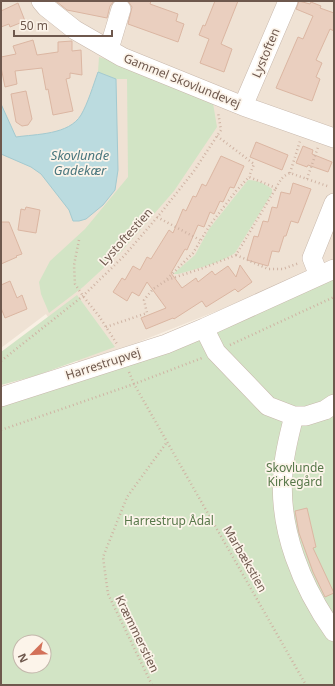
<svg xmlns="http://www.w3.org/2000/svg" width="335" height="686" font-family="'Noto Sans',sans-serif">
	<style>
		.residential { fill: #efe2d4 }
		.green { fill: #d2e4c5; fill-rule: evenodd }
		.water { fill: #bbdbdf; stroke: #a3cad0 }
		.building { fill: #eacfbf; stroke: #dbb6a2 }
		.lines { fill: none; stroke-linecap: round; stroke-linejoin: round }
		.minor-casing { stroke: #c8b8ac; stroke-width: 20 }
		.path { stroke: #cfb3a3; stroke-width: 2.5; stroke-dasharray: 1 3; stroke-linecap: butt }
		.minor { stroke: #fff; stroke-width: 19 }
		.labels { text-anchor: middle; stroke-width: 3.5; stroke-linejoin: round; paint-order: stroke }
		.street-label { font-size: 12px; fill: #6e584d; stroke: #fcf4ea }
		.park-label { font-size: 12px; fill: #58784a; stroke: #fcf4ea }
		.water-label { font-size: 13px; font-style: italic; fill: #4a777e; stroke: #fcf4ea }
	</style>
	<rect width="100%" height="100%" fill="#f9f0e4"/>
	<path class="residential" d="M1,1H334V260L222,309L136,343L78,362L46,314L1,348Z"/>
	<path class="green" d="M99,57L134,68L213,103L217,127L174,191L121,252L83,287L49,313L41,294L39,282L50,261L85,229L128,177L127,79H116L98,72Z
		M248,180C257,180 264,183 272,189V193L235,253C220,263 196,269 178,274H173L195,255L209,229Z
		M334,278V685H1V405ZM20,642H44V666H20Z
		M77,295L115,347L35,376L1,385V352Z"/>
	<path class="water" d="M98,72L116,79L118,170L115,190L103,205L86,219L79,221H73L69,210L41,174L31,167L1,154V104L16,137C36,134 69,135 81,115C88,103 93,86 98,72Z"/>
	<path class="building" d="M56,1H114L110,6L107,18L67,10Z
		M128,1H151L150,4L178,14L176,21L184,24L178,42L128,24L132,7Z
		M215,1H238L221,44L232,49L224,72L200,63L209,39L199,35L203,25L205,26Z
		M299,1L310,4L311,2L321,6L320,8L334,13V31L330,29L316,60L322,63L316,77L320,79L312,101L276,88L298,37L303,39L313,16L296,9Z
		M18,3L25,21L10,27L9,24L1,27V11Z
		M33,40L37,55L58,52V42L72,41V51L81,50L82,75L70,73V78L66,79L73,111L53,115L48,89L46,90L42,68L15,71L17,84L5,87L1,67V57L16,54L13,46Z
		M26,91L32,119L28,125L22,126L16,122L11,94Z
		M256,142L288,155L282,170L250,157Z
		M303,146L313,150L312,154L332,162L328,172L308,165L307,167L296,163Z
		M221,156L244,166L234,188L230,187L223,202L220,201L214,214L210,212L204,227L198,225L187,250L185,249L171,273L182,288L196,278L198,282L212,271L215,275L228,266L236,277L240,265L252,282L238,292L235,289L206,307L202,301L174,319L173,318L146,329L141,318L166,308L147,282L139,296L132,292L127,301L113,292L122,278L125,280L133,266L140,270L147,257L151,259L169,230L173,233L183,209L186,211L193,196L196,197L202,184L206,186Z
		M293,183L311,189L298,223L291,221L286,236H284L279,252L272,251L268,266L247,260L254,236L258,237L263,221L268,222L272,207L277,208L281,192L290,194Z
		M26,207L40,210L36,233L18,230L21,209L25,210Z
		M1,222H9L22,254L16,256L17,257L1,264Z
		M10,281L17,298L22,295L27,309L5,318L1,308V285Z
		M307,508L316,547L313,548L334,593L325,597L313,572L299,533L295,511Z"/>
	<g class="lines">
		<g class="minor-casing">
			<path id="minor" d="M41,1L46,7L75,30L122,57L243,106L334,138
				M109,49L121,9
				M243,106L288,1
				M319,276L312,258L334,203
				M204,328L216,352L268,406L294,416H306L325,410L334,404
				M1,397L166,344L204,328L334,269
				M294,416C289,435 284,454 283,473C278,529 302,587 334,632"/>
		</g>
		<path class="path" d="M217,136L254,164L249,177
			M290,173L300,141
			M307,179L318,147
			M157,217L200,240
			M79,240L74,265L75,284L83,296L99,316L117,344
			M236,255L268,269H283L299,263
			M167,279L193,253L210,225L236,191L249,177L276,188C280,181 282,176 290,173L330,187
			M106,327L147,313L144,300L153,289L167,280L203,268L236,255L276,188
			M230,345L334,297
			M1,361L83,296L124,256L160,214L194,171L221,130L218,112
			M129,372L134,384L306,685
			M1,430L134,384L202,358
			M152,685L108,594L103,557L127,497L167,442"/>
		<use href="#minor" class="minor"/>
	</g>
	<g class="labels">
		<g class="street-label">
			<text transform="translate(266 53) rotate(-67)" y="4">Lystoften</text>
			<text transform="translate(182 81) rotate(22)" y="4">Gammel Skovlundevej</text>
			<text transform="translate(126 237) rotate(-48)" y="4">Lystoftestien</text>
			<text transform="translate(103 364) rotate(-18)" y="4">Harrestrupvej</text>
			<text transform="translate(245 559) rotate(60)" y="4">Marbækstien</text>
			<text transform="translate(137 634) rotate(64)" y="4">Kræmmerstien</text>
		</g>
		<g class="park-label">
			<text x="295" y="472">Skovlunde<tspan x="295" dy="14">Kirkegård</tspan></text>
			<text x="169" y="525">Harrestrup Ådal</text>
		</g>
		<g class="water-label">
			<text x="80" y="160">Skovlunde<tspan x="80" dy="15">Gadekær</tspan></text>
		</g>
	</g>
	<rect width="335" height="686" fill="none" stroke="#6e584d" stroke-width="4"/>
	<g transform="translate(32 654) rotate(246)"><circle r="19" fill="#fcf4ea" stroke="#c3b6ab"/>
	<path d="M0-3L7 15L0 10L-7 15Z" fill="#d37159"/>
	<text y="-6" font-size="11" font-weight="bold" text-anchor="middle" fill="#6e584d">N</text>
	</g>
	<path d="M14 30v6h98v-6" fill="none" stroke="#6e584d" stroke-width="2"/>
	<text x="20" y="30" font-size="12" fill="#6e584d" stroke="#fcf4ea" stroke-width="3" paint-order="stroke">50 m</text>
</svg>
